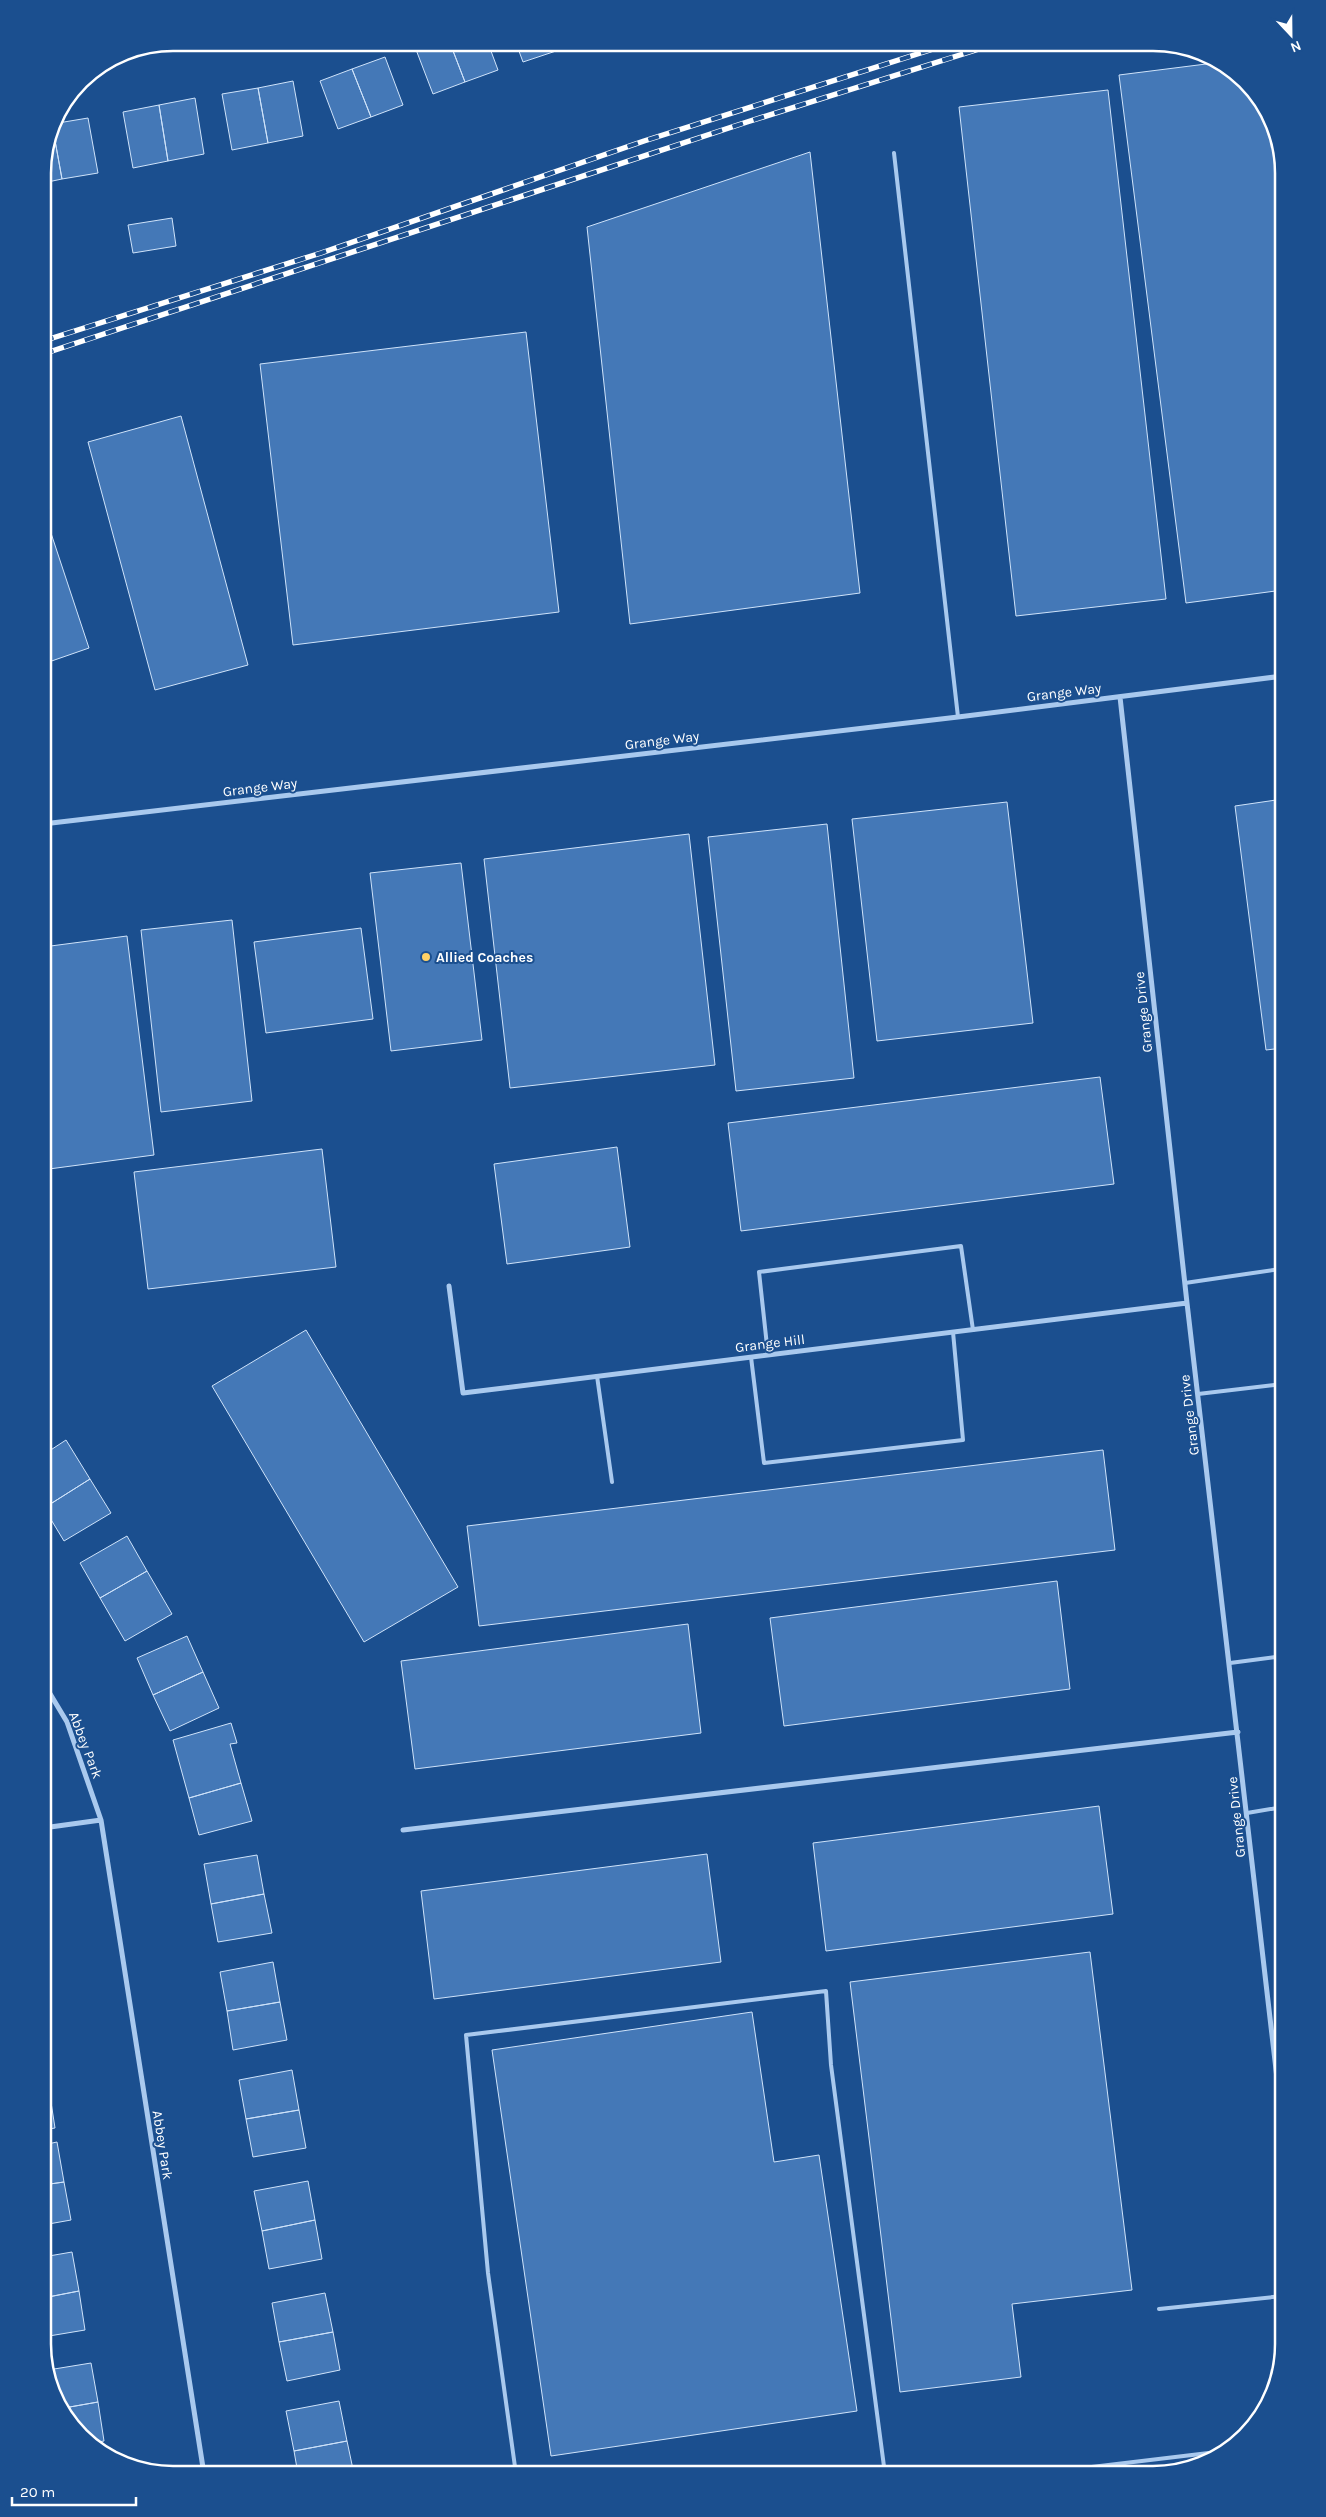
<svg xmlns="http://www.w3.org/2000/svg" width="1326" height="2517" font-family="Karla,sans-serif">
	<style>
		.building { fill: #4478b7; stroke: #cfe3fa }
		.lines { fill: none; stroke-linecap: round; stroke-linejoin: round }
		.service { stroke: #a9c9ee; stroke-width: 4 }
		.minor { stroke: #a9c9ee; stroke-width: 5 }
		.rail-casing { stroke: #fff; stroke-width: 5.5 }
		.rail { stroke: #1b4f8f; stroke-width: 4; stroke-dasharray: 11; stroke-linecap: butt }
		.poi-dot { fill: #ffd166; stroke: #1b4f8f; stroke-width: 2 }
		.labels { text-anchor: middle; stroke-width: 4; stroke-linejoin: round; paint-order: stroke }
		.street-label { font-size: 14px; fill: #fff; stroke: #1b4f8f }
		.poi-label { font-size: 14px; font-weight: bold; fill: #fff; stroke: #1b4f8f; text-anchor: start }
		.rim { fill: none; stroke: #fff; stroke-width: 2.5 }
	</style>
	<rect width="100%" height="100%" fill="#1b4f8f"/>
	<path class="building" d="M426,43H450L465,82L433,94L415,47Z
		M450,43H488L498,70L465,82Z
		M516,43H553L556,51L523,62Z
		M553,43H577L556,51Z
		M385,57L403,105L371,117L352,69Z
		M1214,63L1232,69L1273,123L1284,174L1283,590L1186,603L1119,75Z
		M352,69L371,117L338,129L320,81Z
		M293,81L303,136L268,143L258,88Z
		M258,88L268,143L232,150L222,94Z
		M1108,90L1166,599L1016,616L959,107Z
		M195,98L204,154L168,161L159,105Z
		M159,105L168,161L133,168L123,112Z
		M88,118L98,173L62,179L52,124Z
		M52,124L62,179L43,183V165Z
		M810,152L860,593L630,624L587,227Z
		M172,218L176,246L133,253L128,225Z
		M526,332L559,612L293,645L260,364Z
		M181,416L248,665L155,690L88,442Z
		M43,509L89,648L43,664Z
		M1283,799V1048L1266,1050L1235,806Z
		M1007,802L1033,1023L877,1041L852,819Z
		M827,824L854,1078L736,1091L708,837Z
		M689,834L715,1065L510,1088L484,859Z
		M461,863L482,1040L391,1051L370,873Z
		M232,920L252,1101L161,1112L141,930Z
		M361,928L373,1019L266,1033L254,942Z
		M127,936L154,1155L49,1169L43,1120V947Z
		M1283,1062V1089L1280,1063Z
		M1100,1077L1114,1184L741,1231L728,1123Z
		M617,1147L630,1247L507,1264L494,1164Z
		M322,1149L336,1267L148,1289L134,1172Z
		M306,1330L458,1587L364,1642L212,1386Z
		M66,1440L90,1479L44,1508L43,1455Z
		M1103,1450L1115,1550L479,1626L467,1526Z
		M90,1479L111,1513L64,1541L44,1508Z
		M127,1536L147,1571L100,1598L80,1563Z
		M147,1571L172,1614L125,1641L100,1598Z
		M1057,1581L1070,1689L784,1726L770,1618Z
		M688,1624L701,1733L415,1769L401,1661Z
		M187,1636L203,1672L153,1695L137,1658Z
		M203,1672L219,1708L170,1731L153,1695Z
		M231,1723L237,1743L230,1744L241,1783L189,1798L173,1740Z
		M241,1783L252,1821L199,1835L189,1798Z
		M1099,1806L1113,1914L826,1951L813,1843Z
		M707,1854L721,1962L434,1999L421,1891Z
		M257,1855L264,1894L211,1904L204,1864Z
		M264,1894L272,1933L218,1942L211,1904Z
		M1090,1952L1132,2290L1012,2304L1021,2377L900,2392L850,1982Z
		M273,1962L280,2002L227,2011L220,1972Z
		M280,2002L287,2040L233,2050L227,2011Z
		M752,2012L774,2162L819,2155L857,2411L551,2456L492,2050Z
		M292,2070L299,2110L246,2119L239,2080Z
		M48,2083L55,2128L43,2130V2084Z
		M299,2110L306,2148L253,2157L246,2119Z
		M57,2142L64,2182L43,2185V2145Z
		M308,2181L315,2220L262,2231L254,2191Z
		M64,2182L71,2220L43,2225V2185Z
		M315,2220L322,2259L269,2269L262,2231Z
		M72,2252L79,2291L43,2298V2257Z
		M79,2291L85,2330L43,2337V2298Z
		M325,2293L333,2332L279,2342L272,2303Z
		M333,2332L340,2370L287,2381L279,2342Z
		M91,2363L98,2402L64,2408L53,2394L48,2370Z
		M339,2401L347,2441L294,2451L286,2411Z
		M98,2402L104,2441L93,2443L64,2408Z
		M347,2441L354,2474H298L294,2451Z"/>
	<g class="lines">
		<path class="service" d="M894,153L958,717
			M1185,1283L1280,1269
			M768,1355L759,1272L961,1246L973,1330
			M751,1357L764,1463L963,1440L953,1332
			M597,1376L612,1482
			M1198,1394L1283,1384
			M1230,1663L1283,1656
			M1247,1813L1283,1807
			M1159,2309L1283,2296
			M516,2474L488,2273L466,2035L826,1991L831,2065L885,2474
			M1033,2474L1217,2452"/>
		<path class="minor" d="M1120,697L1187,1303L1283,2130
			M43,824L958,717L1283,676
			M449,1286L463,1393L1187,1303
			M43,1682L67,1722L101,1820L204,2474
			M43,1828L101,1820
			M403,1830L1238,1732"/>
		<g class="rail-casing">
			<path id="rail" d="M43,341L321,253L644,141L952,43
				M43,354L747,122L998,43"/>
		</g>
		<use href="#rail" class="rail"/>
	</g>
	<circle class="poi-dot" cx="426" cy="957" r="5"/>
	<g class="labels">
		<g class="street-label">
			<text transform="translate(1064 692) rotate(-7)" y="5">Grange Way</text>
			<text transform="translate(662 740) rotate(-7)" y="5">Grange Way</text>
			<text transform="translate(260 787) rotate(-7)" y="5">Grange Way</text>
			<text transform="translate(1143 1012) rotate(-96)" y="5">Grange Drive</text>
			<text transform="translate(770 1343) rotate(-7)" y="5">Grange Hill</text>
			<text transform="translate(1189 1415) rotate(-97)" y="5">Grange Drive</text>
			<text transform="translate(86 1745) rotate(69)" y="5">Abbey Park</text>
			<text transform="translate(1236 1817) rotate(-96)" y="5">Grange Drive</text>
			<text transform="translate(163 2145) rotate(81)" y="5">Abbey Park</text>
		</g>
		<g class="poi-label">
			<text x="436" y="962">Allied Coaches</text>
		</g>
	</g>
	<path d="M0 0H1326V2517H0ZM173 51H1153A122 122 0 0 1 1275 173V2344A122 122 0 0 1 1153 2466H173A122 122 0 0 1 51 2344V173A122 122 0 0 1 173 51Z" fill="#1b4f8f" fill-rule="evenodd"/>
	<path class="rim" d="M173 51H1153A122 122 0 0 1 1275 173V2344A122 122 0 0 1 1153 2466H173A122 122 0 0 1 51 2344V173A122 122 0 0 1 173 51Z"/>
	<g transform="translate(1291 35) rotate(158)" stroke="#1b4f8f" stroke-width="4" paint-order="stroke">
	<path d="M0-4L9 19L0 12L-9 19Z" fill="#ffffff"/>
	<text y="-8" font-size="14" font-weight="bold" text-anchor="middle" fill="#ffffff">N</text>
	</g>
	<path d="M12 2497v8h124v-8" fill="none" stroke="#ffffff" stroke-width="2.5"/>
	<text x="20" y="2497" font-size="15" fill="#ffffff" stroke="#1b4f8f" stroke-width="4" paint-order="stroke">20 m</text>
</svg>
